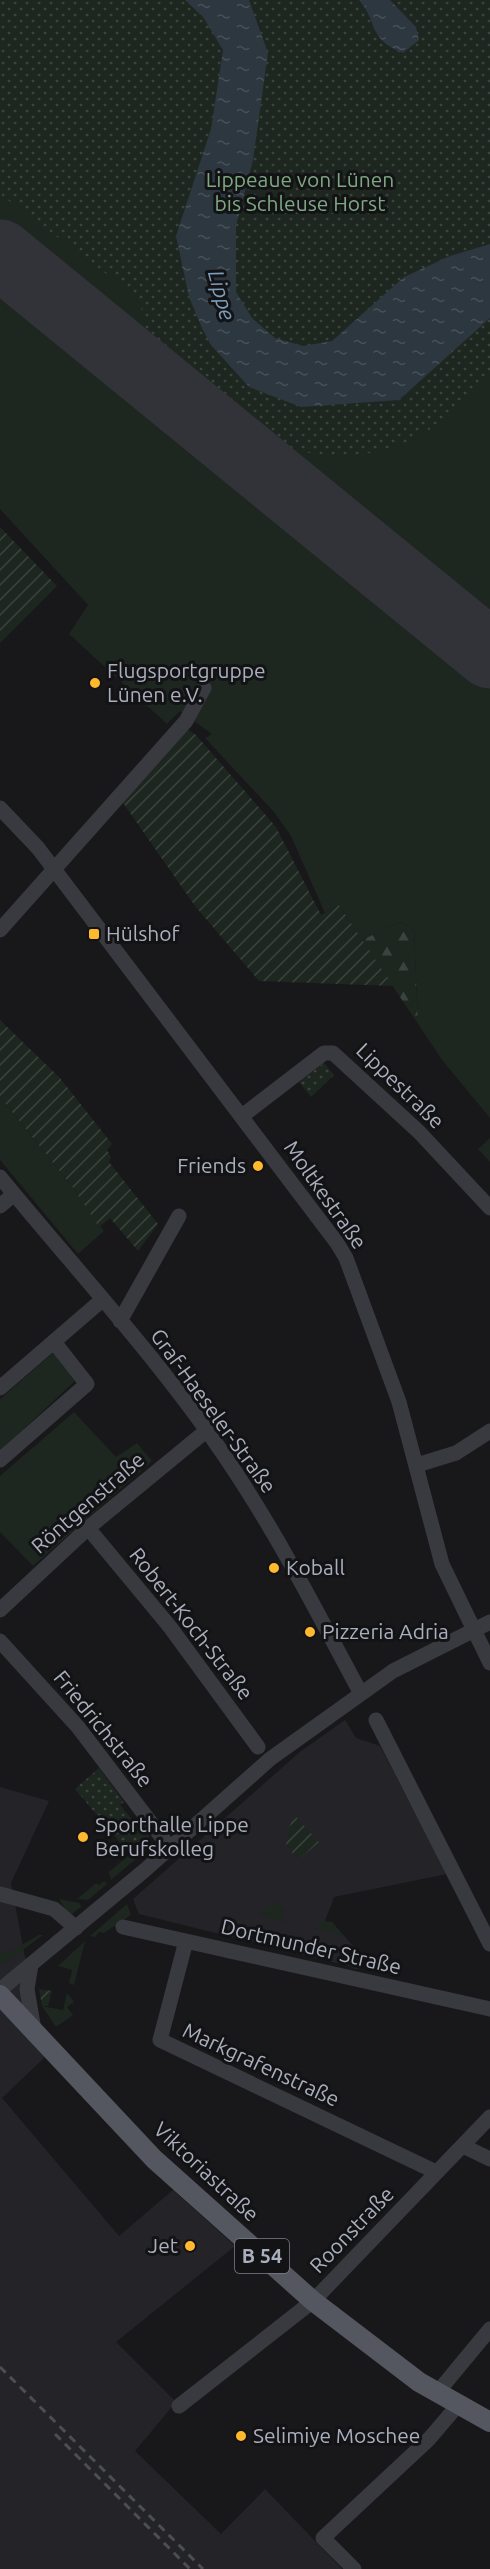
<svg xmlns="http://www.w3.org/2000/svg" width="490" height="2569" font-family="Ubuntu,sans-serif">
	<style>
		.built { fill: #242428 }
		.grass { fill: #1d261f }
		.forest { fill: url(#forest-firs) }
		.park { fill: url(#park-dots) }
		.garden { fill: url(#garden-furrows) }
		.water { fill: url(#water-ripples) }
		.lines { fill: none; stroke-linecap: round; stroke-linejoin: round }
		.runway { stroke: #323338; stroke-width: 69 }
		.minor { stroke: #393a40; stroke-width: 15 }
		.major { stroke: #54575f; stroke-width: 20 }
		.rail { stroke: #4b4e55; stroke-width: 3; stroke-dasharray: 8 6; stroke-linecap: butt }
		.poi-dot { fill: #ffb92c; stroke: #131316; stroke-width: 2 }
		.labels { text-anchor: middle; stroke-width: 6; stroke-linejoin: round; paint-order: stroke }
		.shield { fill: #131316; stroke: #7c808a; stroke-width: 1.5 }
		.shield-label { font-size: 20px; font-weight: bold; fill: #a9afbc }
		.park-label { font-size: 21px; fill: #7ea881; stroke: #131316 }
		.poi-label { font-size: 21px; fill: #a9afbc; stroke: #131316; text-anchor: start }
		.street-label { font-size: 21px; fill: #a9afbc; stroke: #131316 }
		.water-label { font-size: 22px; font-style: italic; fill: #7d9dba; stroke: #131316 }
	</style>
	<defs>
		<pattern id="forest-firs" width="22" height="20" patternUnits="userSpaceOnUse" patternTransform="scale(1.5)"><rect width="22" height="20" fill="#1d261f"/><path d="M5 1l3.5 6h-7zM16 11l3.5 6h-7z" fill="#3b433e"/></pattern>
		<pattern id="park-dots" width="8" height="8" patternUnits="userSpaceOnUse" patternTransform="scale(1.5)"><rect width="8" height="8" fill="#1d261f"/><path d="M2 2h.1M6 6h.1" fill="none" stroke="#3b433e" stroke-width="1.8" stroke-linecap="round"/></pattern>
		<pattern id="garden-furrows" width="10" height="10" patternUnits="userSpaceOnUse" patternTransform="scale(1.5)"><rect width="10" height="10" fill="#1d261f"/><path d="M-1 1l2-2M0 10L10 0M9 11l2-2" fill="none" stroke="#3b433e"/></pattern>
		<pattern id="water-ripples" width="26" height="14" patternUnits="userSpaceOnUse" patternTransform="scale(1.5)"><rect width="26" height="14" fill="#2c3740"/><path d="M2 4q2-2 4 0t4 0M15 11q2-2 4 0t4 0" fill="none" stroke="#48515a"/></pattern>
	</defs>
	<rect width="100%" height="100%" fill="#18181b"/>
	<path class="built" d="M345,1720L356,1738L380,1746L447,1874L334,1897L325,1921L332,1922L354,1947L352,1954L364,1957L361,1969L139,1914L133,1899L301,1751Z
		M0,1787L49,1801L11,1883L44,2058L2,2098L119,2236L173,2190L235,2246L116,2342L176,2402L135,2451L221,2534L265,2489L342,2569H0Z"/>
	<path class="grass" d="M0,0L490,318V1118L442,1060L418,1024L414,930L400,922L362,940L339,905L325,913L291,836L274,812L205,738L212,734L180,711L167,724L69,634L88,605L0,509Z
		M0,1097L74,1189L104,1231L78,1254L0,1160Z
		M490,1138V1162L478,1149Z
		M53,1353L75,1381L0,1451V1399Z
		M74,1412L116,1457L137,1443L152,1461L33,1566L0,1532V1476Z
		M147,1832L151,1840L149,1848L111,1880L109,1872L143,1843Z
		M104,1881L107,1884L88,1900L77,1899L96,1883L99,1885Z
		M59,1899L80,1903L81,1907L69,1916Z
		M275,1901L285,1912L282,1915L287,1922L258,1915Z
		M127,1904L131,1915L104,1933L99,1932L95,1937L90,1936Z
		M324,1921L332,1922L344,1936L314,1929Z
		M39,1935H43L8,1961L0,1963V1952L5,1954Z
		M85,1941L74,1985L69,1983L72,1970L58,1966Z
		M349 1962a7 7 0 1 1 14 0a7 7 0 1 1-14 0Z
		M67,1993L74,2002L67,2007L73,2015L56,2027L42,2006L63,2010Z"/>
	<path class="forest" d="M400,922L414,930L418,1024L362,940Z"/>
	<path class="park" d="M0,0H490V372C462,406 429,438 385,450C351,459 296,455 264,442C217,422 165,378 146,331C142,321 142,309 140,299L0,194Z
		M324,1063L334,1075L311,1097L299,1082Z
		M99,1768L124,1802L120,1805L147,1837L130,1854L75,1789Z"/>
	<path class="garden" d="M0,527L57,586L0,643Z
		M186,728L196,735L276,827L321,915L339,905L393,986L259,981L195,906L121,800Z
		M0,1020L60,1078L112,1144L107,1150L111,1157L109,1162L158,1224L138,1251L110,1218L99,1227L74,1189L0,1097Z
		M296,1817L319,1842L298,1860L286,1845L291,1821Z
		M39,1989L52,1991L48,2006H42Z"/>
	<path class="water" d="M185,0H249L268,53L253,160L236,226V292L252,318L275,338L303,346L332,341L404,277L450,256L490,244V318L399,400L301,407L249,387L211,345L202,328L189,297L176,236L211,129L223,50L203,17Z
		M359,0H390L416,27L419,40L403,53C367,39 378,21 359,0Z"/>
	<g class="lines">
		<path class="runway" d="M0,254L490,654"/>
		<path class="minor" d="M0,808L38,848L337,1243L346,1258L399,1402L442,1564L490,1663
			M0,930L186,721L204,688
			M242,1116L324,1053H333L419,1132L490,1208
			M0,1177C77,1271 162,1362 230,1464C279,1537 318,1614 360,1692
			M0,1206L14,1194
			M120,1321L179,1216
			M0,1388L102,1300
			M0,1460L87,1384L54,1342
			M417,1465L456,1453L490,1431
			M88,1528L170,1627L258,1747
			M0,1610L88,1528L206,1431
			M0,1641L78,1727L170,1848
			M376,1720L490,1944
			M0,1894L54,1909L76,1928
			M123,1927L490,2009
			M186,1941L160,2040L436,2172
			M31,1965L27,1989L34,2030
			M0,1990L145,1870L270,1759L393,1671L490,1622
			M463,2146L490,2159
			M437,2393L490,2329
			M179,2406L313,2301L490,2117
			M354,2569L323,2538L429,2439L458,2405"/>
		<path class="major" d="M0,1995L154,2159L313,2301L419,2382L490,2422"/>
		<path class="rail" d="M0,2367L203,2569
			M55,2434L190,2569"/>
	</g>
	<g class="poi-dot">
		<circle cx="95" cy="683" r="6"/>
		<rect x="88" y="928" width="12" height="12" rx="3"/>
		<circle cx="258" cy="1166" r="6"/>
		<circle cx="274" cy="1568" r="6"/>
		<circle cx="310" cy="1632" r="6"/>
		<circle cx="83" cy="1837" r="6"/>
		<circle cx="190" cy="2246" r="6"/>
		<circle cx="241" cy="2436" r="6"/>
	</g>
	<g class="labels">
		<rect class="shield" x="235" y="2239" width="54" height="34" rx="4.5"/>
		<g class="shield-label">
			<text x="262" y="2263">B 54</text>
		</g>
		<g class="park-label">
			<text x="300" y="187">Lippeaue von Lünen<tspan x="300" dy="24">bis Schleuse Horst</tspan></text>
		</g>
		<g class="poi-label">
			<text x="107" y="678">Flugsportgruppe<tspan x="107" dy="24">Lünen e.V.</tspan></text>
			<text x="106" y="941">Hülshof</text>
			<text x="246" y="1173" text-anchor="end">Friends</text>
			<text x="286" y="1575">Koball</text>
			<text x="322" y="1639">Pizzeria Adria</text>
			<text x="95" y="1832">Sporthalle Lippe<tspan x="95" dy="24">Berufskolleg</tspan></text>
			<text x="178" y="2253" text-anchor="end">Jet</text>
			<text x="253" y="2443">Selimiye Moschee</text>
		</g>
		<g class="street-label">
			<text transform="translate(400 1086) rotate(44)" y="7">Lippestraße</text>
			<text transform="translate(325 1195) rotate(55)" y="7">Moltkestraße</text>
			<text transform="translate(213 1411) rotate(54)" y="7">Graf-Haeseler-Straße</text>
			<text transform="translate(88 1503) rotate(-41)" y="7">Röntgenstraße</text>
			<text transform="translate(191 1624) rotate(52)" y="7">Robert-Koch-Straße</text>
			<text transform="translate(103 1729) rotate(51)" y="7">Friedrichstraße</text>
			<text transform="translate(311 1947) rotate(13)" y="7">Dortmunder Straße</text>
			<text transform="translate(261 2065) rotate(25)" y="7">Markgrafenstraße</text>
			<text transform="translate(206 2172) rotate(43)" y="7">Viktoriastraße</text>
			<text transform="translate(352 2230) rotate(-46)" y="7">Roonstraße</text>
		</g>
		<g class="water-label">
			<text transform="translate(222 295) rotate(75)" y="8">Lippe</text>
		</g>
	</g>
</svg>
